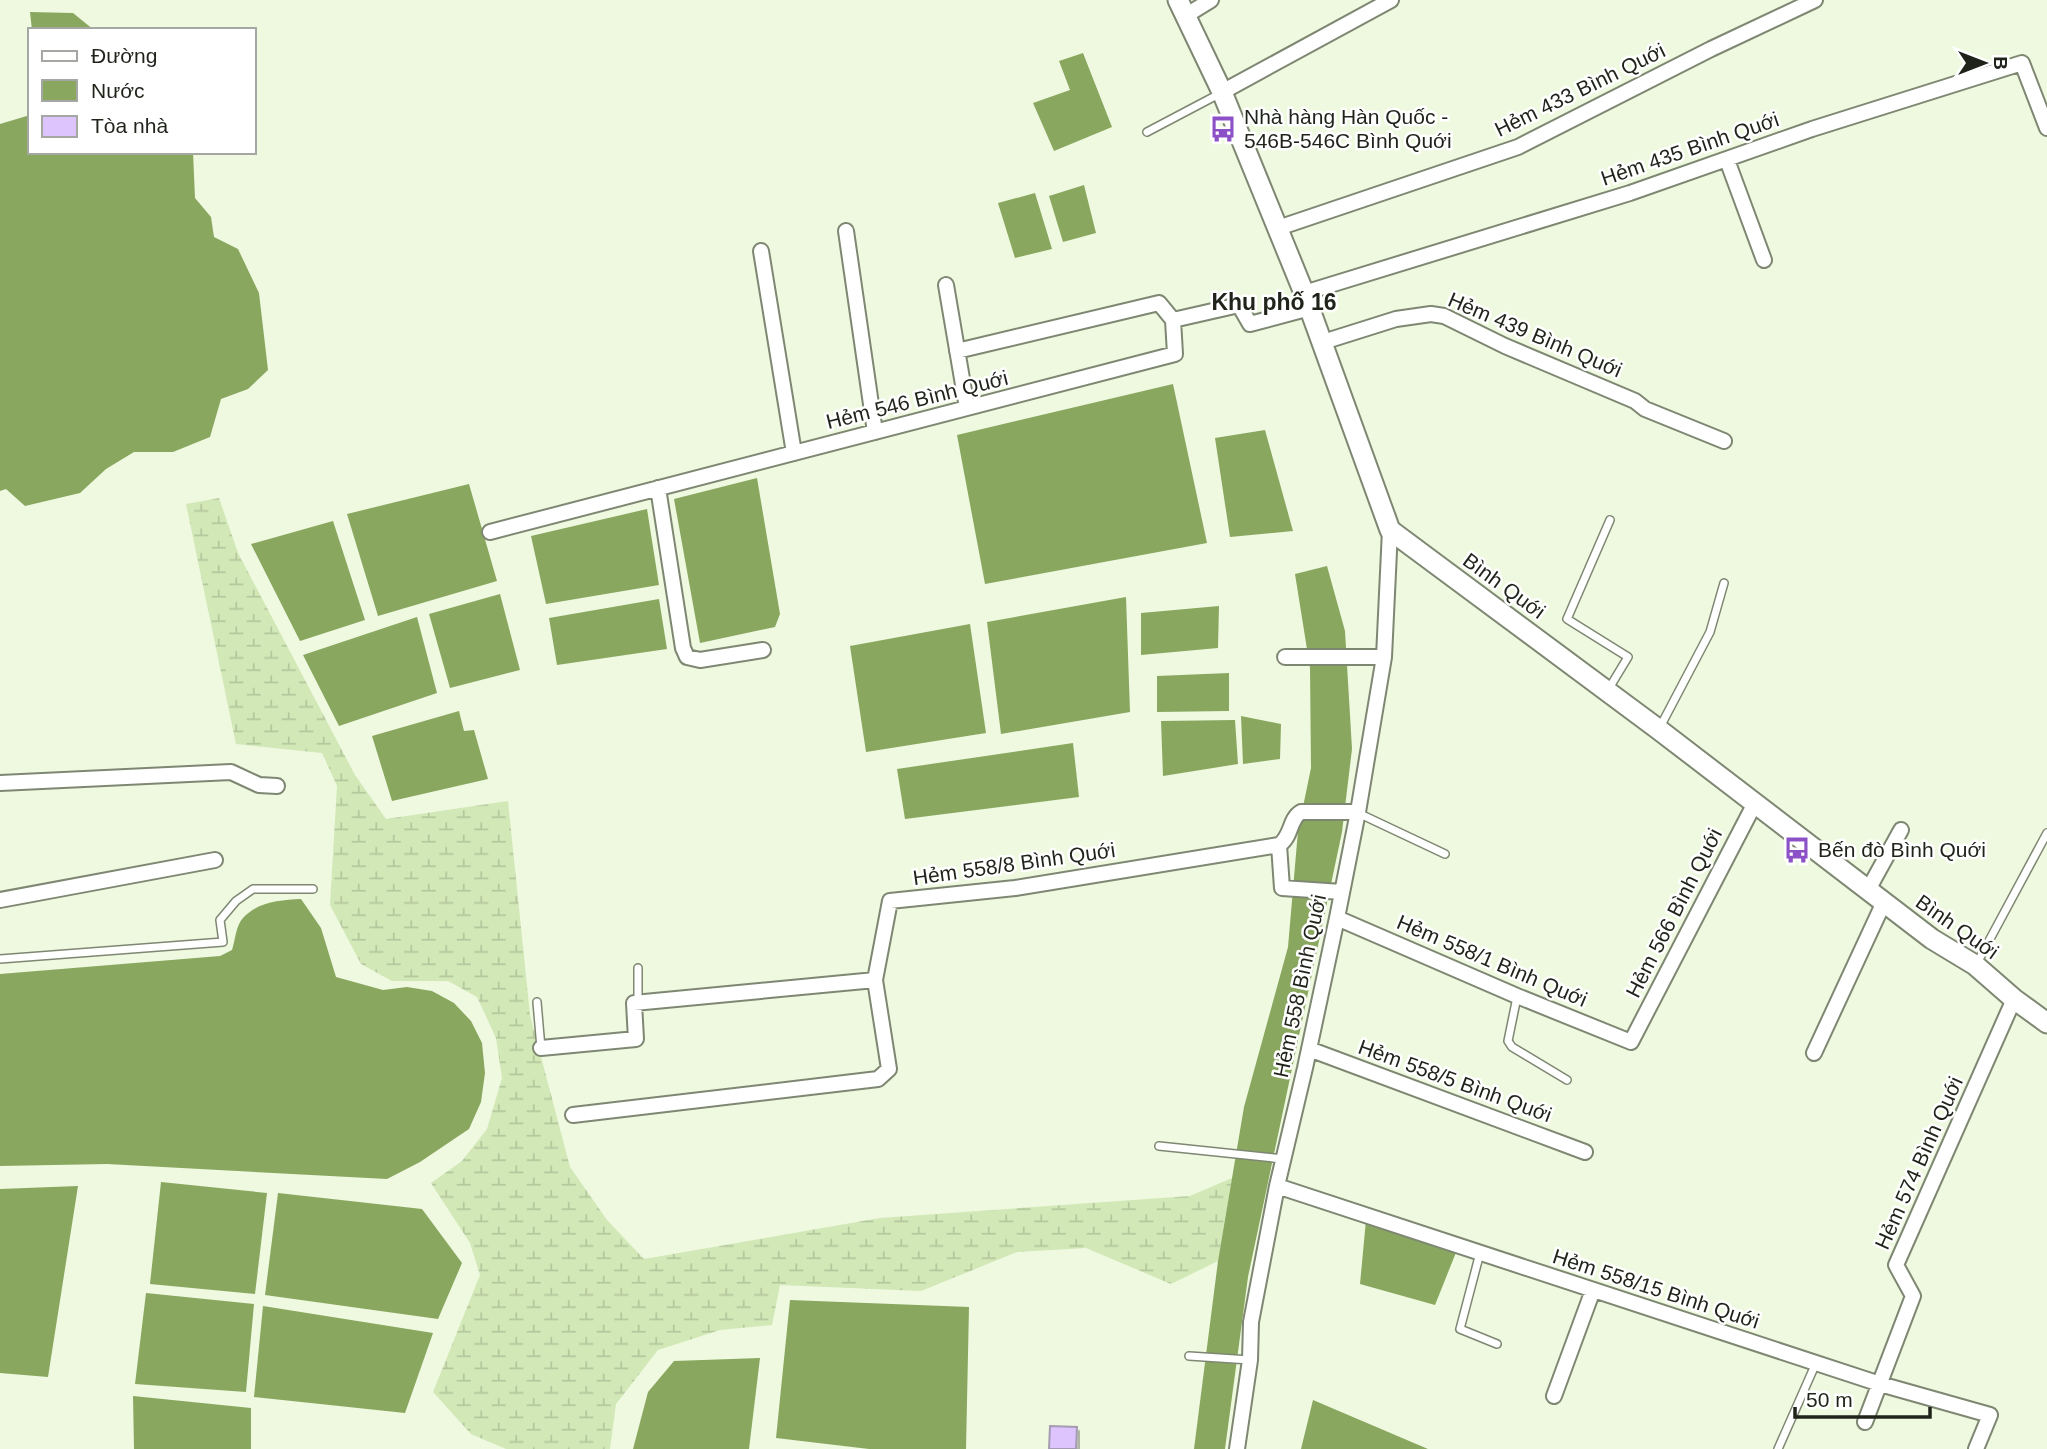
<svg xmlns="http://www.w3.org/2000/svg" width="2047" height="1449" font-family="Helvetica,sans-serif">
	<style>
		.wetland { fill: url(#wetland-marsh) }
		.water { fill: #8aa760 }
		.building { fill: #ddc4fd; stroke: #a59bb2; stroke-width: 2; filter: url(#shadow) }
		.lines { fill: none; stroke-linecap: round; stroke-linejoin: round }
		.service-casing { stroke: #7e8772; stroke-width: 10 }
		.minor-casing { stroke: #7e8772; stroke-width: 18 }
		.secondary-casing { stroke: #7e8772; stroke-width: 23 }
		.service { stroke: #fff; stroke-width: 7 }
		.minor { stroke: #fff; stroke-width: 14 }
		.secondary { stroke: #fff; stroke-width: 19 }
		.labels { text-anchor: middle; stroke-width: 5; stroke-linejoin: round; paint-order: stroke }
		.street-label { font-size: 21px; fill: #1f231a; stroke: #fff }
		.poi-label { font-size: 21px; fill: #1f231a; stroke: #fff; text-anchor: start }
		.neighbourhood-label { font-size: 23px; font-weight: bold; fill: #1f231a; stroke: #fff }
	</style>
	<defs>
		<pattern id="wetland-marsh" width="20" height="14" patternUnits="userSpaceOnUse" patternTransform="scale(1.75)"><rect width="20" height="14" fill="#d2e8b7"/><path d="M1 5h8M5 5V1M11 12h8M15 12V8" fill="none" stroke="#b4c79d"/></pattern>
		<filter id="shadow"><feDropShadow dx="8" dy="4.5" stdDeviation="0" flood-color="#0004"/></filter>
	</defs>
	<rect width="100%" height="100%" fill="#eef9e0"/>
	<path class="wetland" d="M219,498L238,553L355,775L386,819L508,801L530,1015L570,1167L607,1220L644,1259L880,1218L1190,1196L1232,1178L1218,1261L1171,1284L1086,1248L1017,1252L921,1291L780,1285L772,1325L720,1330L658,1350L616,1404L610,1449H506L471,1434L433,1392L480,1275L470,1243L431,1183L462,1161L487,1129L502,1078L496,1038L477,997L448,981H392L361,964L330,905L337,786L322,753L236,744L186,504Z"/>
	<path class="water" d="M30,12L73,13L94,30H32Z
		M1083,53L1112,127L1054,151L1033,103L1070,90L1059,61Z
		M30,115V152H193L195,198L211,217L214,237L238,249L259,293L268,370L248,389L221,399L210,437L173,452H134L106,469L80,493L25,506L6,489L0,491V124Z
		M1084,185L1096,233L1063,242L1049,196Z
		M1035,193L1052,249L1015,258L998,203Z
		M1173,384L1207,543L985,584L957,435Z
		M1265,430L1293,531L1230,537L1215,438Z
		M757,478L780,614L775,627L700,643L674,499Z
		M469,484L497,581L378,616L347,514Z
		M647,509L659,585L546,604L531,536Z
		M333,521L365,620L300,641L251,544Z
		M1327,566L1345,631L1352,749L1342,832L1248,1277L1225,1449H1194L1218,1261L1244,1107L1288,947L1298,831L1311,768L1310,668L1295,574Z
		M500,594L520,670L450,688L429,614Z
		M1126,597L1130,712L1001,734L987,622Z
		M659,599L667,649L557,665L549,618Z
		M1219,606L1218,648L1141,655V613Z
		M417,617L437,693L339,726L303,655Z
		M970,624L986,733L866,752L850,646Z
		M1229,673V711L1157,712V676Z
		M459,711L464,731L474,730L488,779L392,801L372,736Z
		M1241,716L1281,724L1280,759L1243,764Z
		M1235,720L1238,764L1163,776L1161,721Z
		M1073,743L1079,797L905,819L897,769Z
		M301,899L321,928L336,977L383,990L407,987L432,991L454,1003L471,1021L482,1043L485,1073L481,1102L469,1129L420,1162L387,1179L107,1164L0,1166V974L220,956L232,950C235,941 236,925 243,918C257,902 280,900 301,899Z
		M161,1182L267,1193L255,1294L150,1284Z
		M78,1186L48,1377L0,1373V1189Z
		M278,1193L422,1209L462,1263L438,1319L265,1295Z
		M1366,1220L1457,1250L1435,1305L1360,1284Z
		M146,1293L254,1304L246,1392L135,1384Z
		M790,1300L969,1307L966,1449H869L776,1438Z
		M263,1306L433,1333L405,1413L254,1397Z
		M760,1358L749,1449H633L648,1392L674,1361Z
		M133,1396L251,1408V1449H134Z
		M1313,1400L1428,1449H1301Z"/>
	<path class="building" d="M1050,1426L1077,1427L1076,1449H1049Z"/>
	<g class="lines">
		<g class="service-casing">
			<path id="service" d="M1147,132L1221,93
				M1608,690L1628,657L1567,619L1610,520
				M1659,729L1710,632L1724,583
				M1358,813L1445,854
				M0,959L223,942L220,920L236,901L253,889H313
				M1976,965L2047,833
				M638,968V1002
				M1517,997L1508,1041L1512,1047L1567,1080
				M537,1002L541,1048
				M1159,1146L1283,1159
				M1480,1253L1460,1329L1497,1344
				M1189,1356L1250,1360
				M1778,1449L1816,1363"/>
		</g>
		<g class="minor-casing">
			<path id="minor" d="M1185,16L1211,0
				M1222,92L1391,0
				M1727,160L1764,260
				M1278,228L1518,147L1711,49L1815,0
				M846,231L875,432
				M761,251L794,453
				M946,285L967,408
				M1304,293L1630,193L1812,129L2022,63L2047,128
				M1323,342L1396,319L1431,314L1444,316L1505,346L1635,401L1645,409L1724,441
				M957,351L1159,303L1173,320
				M658,488L683,648L687,657L700,660L763,650
				M490,532L1175,354L1173,320L1239,305L1250,324L1310,308
				M1285,657H1384
				M0,783L231,772L259,785L277,786
				M1279,845C1292,837 1289,819 1301,812H1358
				M1868,890L1901,830
				M0,900L215,860
				M1337,918L1517,996L1631,1042L1755,803
				M541,1048L636,1039L634,1003L875,980
				M1309,1049L1585,1152
				M1814,1053L1884,902
				M573,1115L878,1079L889,1069L875,980L890,901L1015,888L1279,845L1282,888L1342,892
				M1277,1186L1880,1384L1990,1415L1976,1449
				M1554,1396L1593,1290
				M1865,1422L1913,1296L1896,1265L2014,999
				M1237,1449L1250,1360L1251,1322L1277,1186L1305,1068L1337,918L1358,812L1384,657L1390,530"/>
		</g>
		<g class="secondary-casing">
			<path id="secondary" d="M1178,0L1222,92L1304,293L1390,530L1658,729L1932,939L1975,965L2014,999L2047,1023"/>
		</g>
		<use href="#service" class="service"/>
		<use href="#minor" class="minor"/>
		<use href="#secondary" class="secondary"/>
	</g>
	<defs>
		<g id="bus-bare" transform="scale(2.1)"><path d="M-5-6H5V4H4V6H2V4H-2V6H-4V4H-5ZM-3.5-4V0h7V-4ZM-3.5 1.2v1.5H-2V1.2ZM2 1.2v1.5H3.5V1.2Z" fill="#8c50c7" stroke="#fff" stroke-width="2.5" paint-order="stroke"/></g>
	</defs>
	<g fill-rule="evenodd">
		<use href="#bus-bare" x="1223" y="129"/>
		<use href="#bus-bare" x="1797" y="850"/>
	</g>
	<g class="labels">
		<g class="street-label">
			<text transform="translate(1580 90) rotate(-26)" y="7">Hẻm 433 Bình Quới</text>
			<text transform="translate(1690 149) rotate(-19)" y="7">Hẻm 435 Bình Quới</text>
			<text transform="translate(1535 335) rotate(23)" y="7">Hẻm 439 Bình Quới</text>
			<text transform="translate(917 400) rotate(-14)" y="7">Hẻm 546 Bình Quới</text>
			<text transform="translate(1504 586) rotate(36)" y="7">Bình Quới</text>
			<text transform="translate(1014 864) rotate(-8)" y="7">Hẻm 558/8 Bình Quới</text>
			<text transform="translate(1674 913) rotate(-63)" y="7">Hẻm 566 Bình Quới</text>
			<text transform="translate(1957 927) rotate(35)" y="7">Bình Quới</text>
			<text transform="translate(1492 961) rotate(23)" y="7">Hẻm 558/1 Bình Quới</text>
			<text transform="translate(1300 986) rotate(-78)" y="7">Hẻm 558 Bình Quới</text>
			<text transform="translate(1455 1081) rotate(20)" y="7">Hẻm 558/5 Bình Quới</text>
			<text transform="translate(1919 1163) rotate(-66)" y="7">Hẻm 574 Bình Quới</text>
			<text transform="translate(1656 1289) rotate(18)" y="7">Hẻm 558/15 Bình Quới</text>
		</g>
		<g class="poi-label">
			<text x="1244" y="124">Nhà hàng Hàn Quốc -<tspan x="1244" dy="24">546B-546C Bình Quới</tspan></text>
			<text x="1818" y="857">Bến đò Bình Quới</text>
		</g>
		<g class="neighbourhood-label">
			<text x="1274" y="310">Khu phố 16</text>
		</g>
	</g>
	<rect x="28" y="28" width="228" height="126" fill="#ffffff" stroke="#a5a7a3" stroke-width="2"/>
	<rect x="42" y="51" width="35" height="10" fill="#ffffff" stroke="#a5a7a3" stroke-width="2"/>
	<text x="91" y="63" font-size="21" fill="#1f231a">Đường</text>
	<rect x="42" y="80" width="35" height="21" fill="#8aa760" stroke="#a5a7a3" stroke-width="2"/>
	<text x="91" y="98" font-size="21" fill="#1f231a">Nước</text>
	<rect x="42" y="116" width="35" height="21" fill="#ddc4fd" stroke="#a5a7a3" stroke-width="2"/>
	<text x="91" y="133" font-size="21" fill="#1f231a">Tòa nhà</text>
	<g transform="translate(1984 63) rotate(90)" stroke="#ffffff" stroke-width="5" paint-order="stroke">
	<path d="M0-5L12 26L0 18L-12 26Z" fill="#1f231a"/>
	<text y="-10" font-size="19" font-weight="bold" text-anchor="middle" fill="#1f231a">B</text>
	</g>
	<path d="M1795 1407v10h135v-10" fill="none" stroke="#1f231a" stroke-width="3.5"/>
	<text x="1806" y="1407" font-size="21" fill="#1f231a" stroke="#ffffff" stroke-width="5" paint-order="stroke">50 m</text>
</svg>
